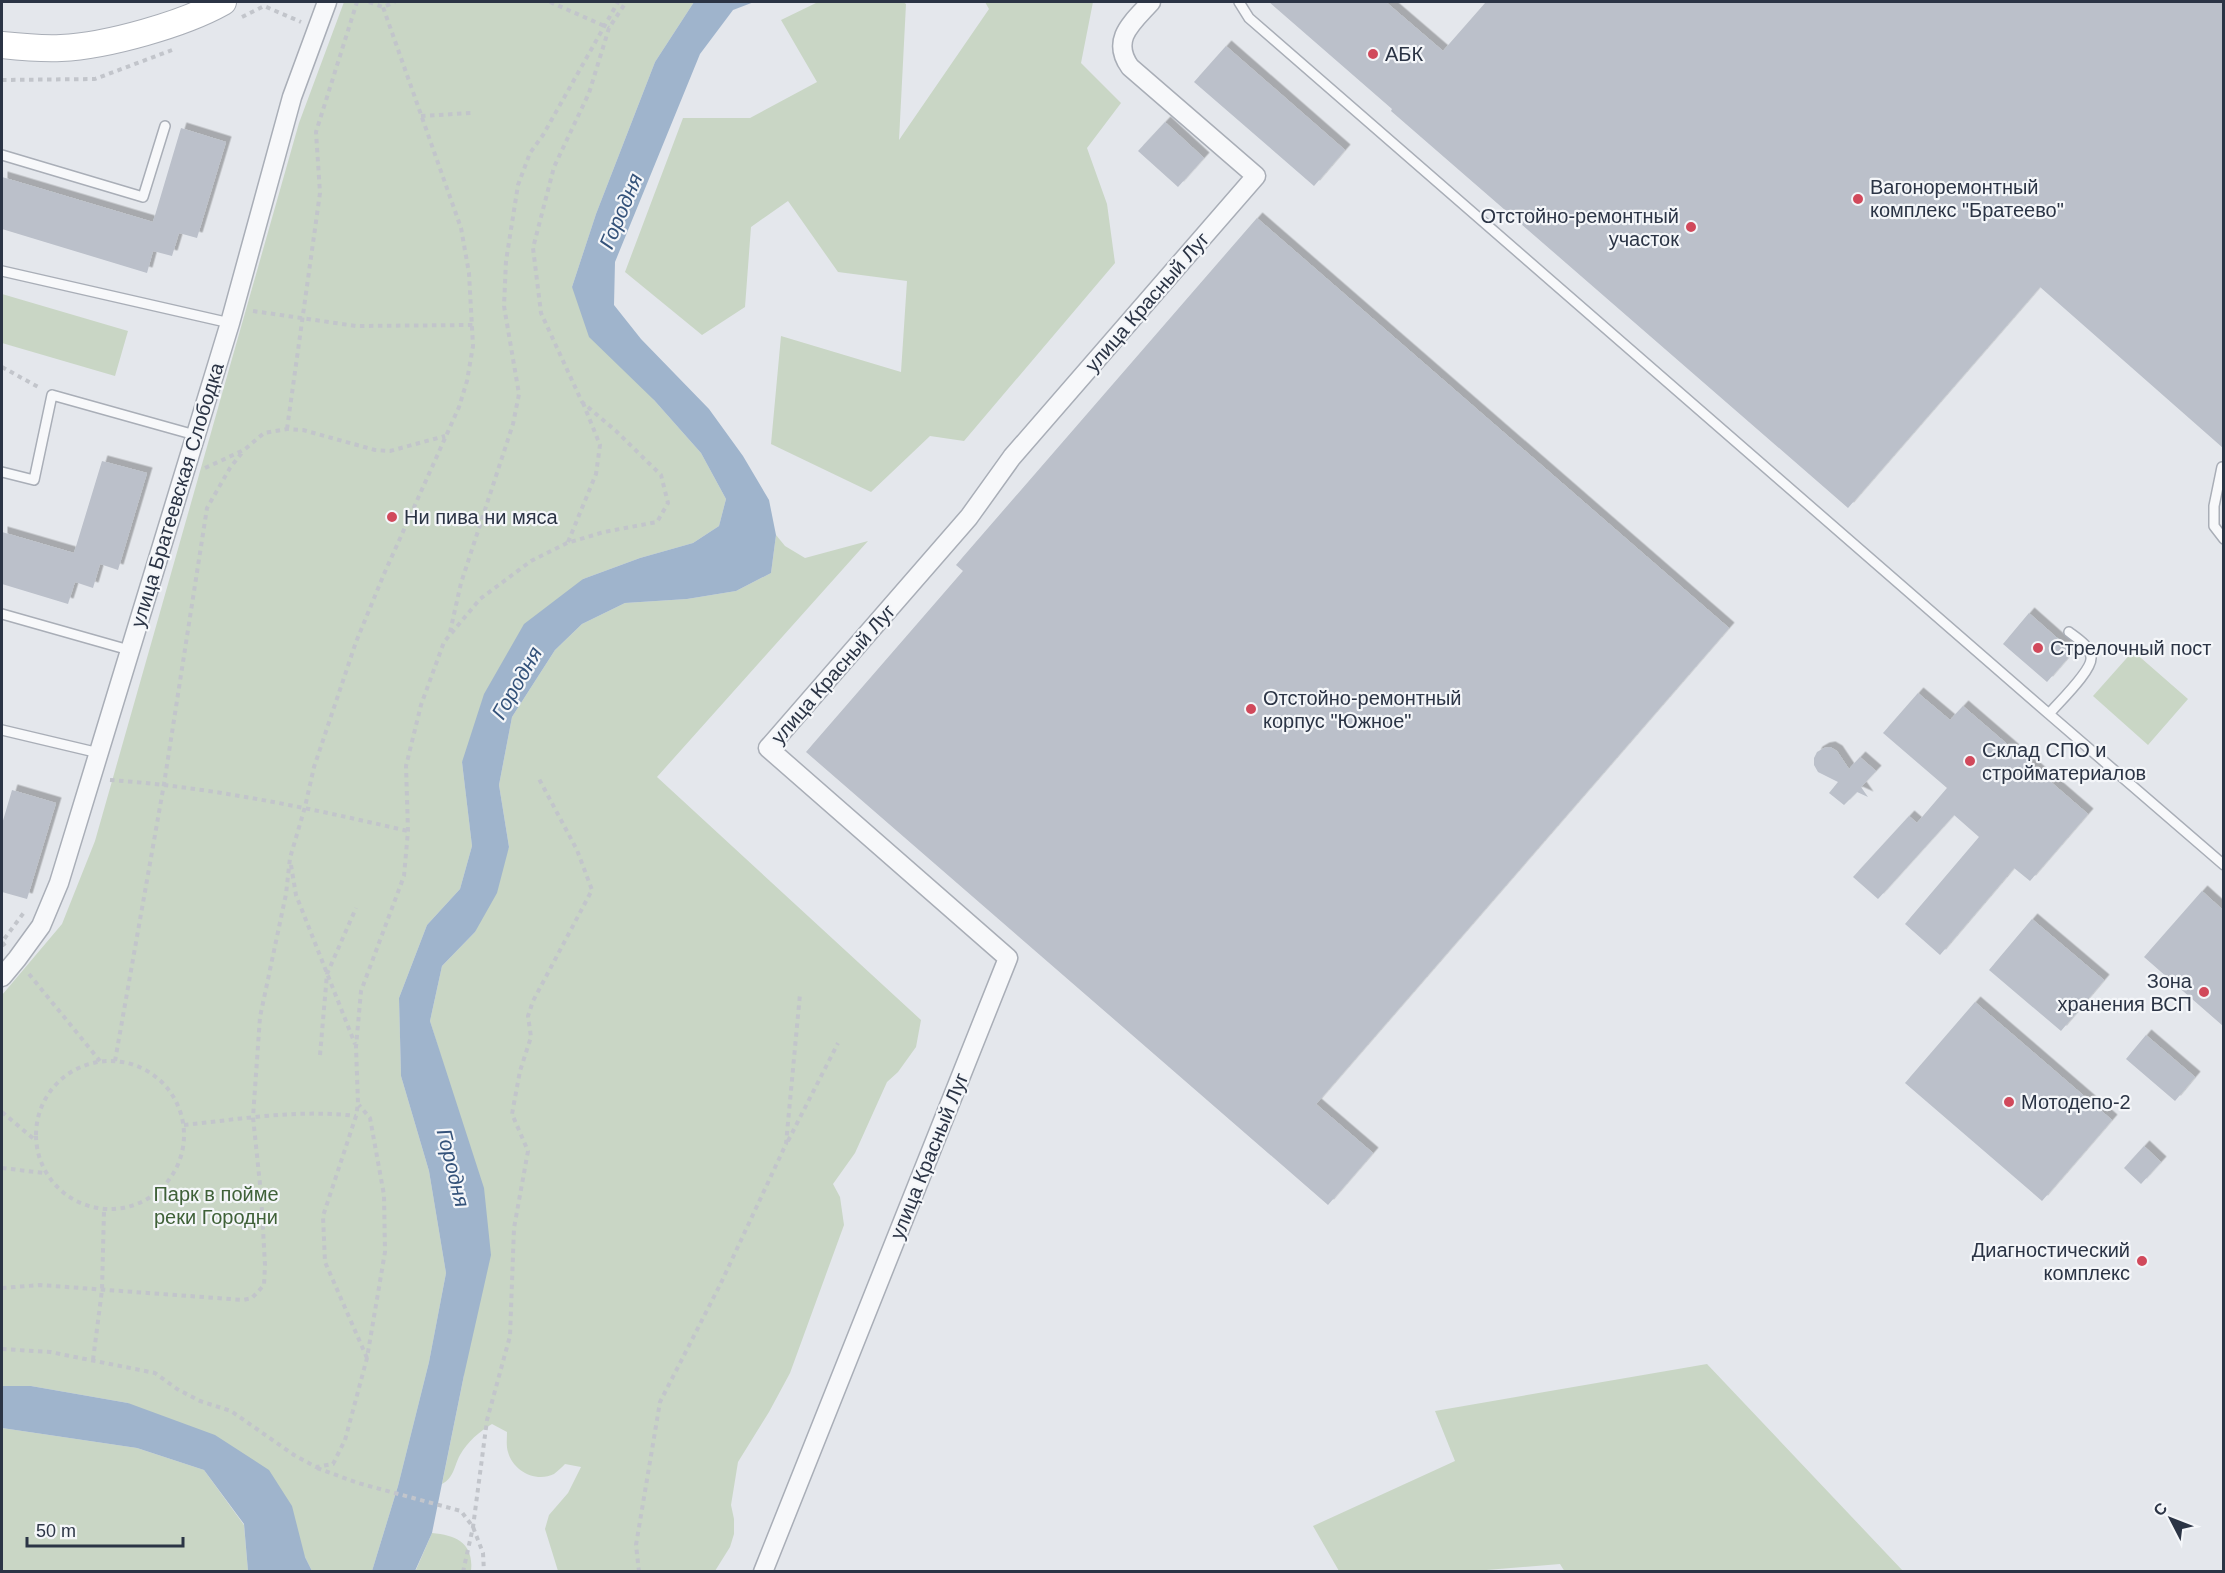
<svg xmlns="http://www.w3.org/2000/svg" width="2225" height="1573" font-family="Arial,sans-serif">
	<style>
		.green { fill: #c9d6c5 }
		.water { fill: #9fb4cc }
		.building { fill: #bbc0ca; filter: url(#shadow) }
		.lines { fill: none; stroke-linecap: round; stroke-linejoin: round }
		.lane-casing { stroke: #a9aeb7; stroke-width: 12 }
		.street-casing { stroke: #a9aeb7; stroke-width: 21 }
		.secondary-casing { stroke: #a9aeb7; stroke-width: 28 }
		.path { stroke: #c2c5cb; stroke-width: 4; stroke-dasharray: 4.5 4.5; stroke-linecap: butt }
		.lane { stroke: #f7f8fa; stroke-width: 9 }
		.street { stroke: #f7f8fa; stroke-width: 18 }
		.secondary { stroke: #fff; stroke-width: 26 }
		.poi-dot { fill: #d1495b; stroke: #f4f6f9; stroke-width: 2 }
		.labels { text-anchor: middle; stroke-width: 4.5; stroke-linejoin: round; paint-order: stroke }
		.poi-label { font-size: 20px; fill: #2b3445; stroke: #f4f6f9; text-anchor: start }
		.street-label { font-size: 20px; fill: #2b3445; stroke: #f4f6f9 }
		.park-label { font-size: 20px; fill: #3f6138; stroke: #f4f6f9 }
		.water-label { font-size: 21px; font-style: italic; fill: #34527a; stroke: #f4f6f9 }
	</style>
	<defs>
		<filter id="shadow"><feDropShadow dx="5.5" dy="-5.5" stdDeviation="0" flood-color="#0004"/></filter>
	</defs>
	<rect width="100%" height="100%" fill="#e4e7ec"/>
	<path class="green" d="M 344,2 L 694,2 L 655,62 L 596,214 L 572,287 L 654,400 L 701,453 L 726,499 L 719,526 L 693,543 L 640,558 L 583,579 L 462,762 L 472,846 L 460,889 L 427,925 L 399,998 L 401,1076 L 429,1171 L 446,1273 L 429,1362 L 398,1486 L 372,1571 L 312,1571 L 305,1557 L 128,1403 L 31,1386 L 2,1386 L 2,995 L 62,924 L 95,841 L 299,123 Z
		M 818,2 L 903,2 L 906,4 L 899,140 L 989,9 L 985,2 L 1093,2 L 1081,63 L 1121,103 L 1087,148 L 1107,204 L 1115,263 L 964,441 L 930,436 L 871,492 L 771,444 L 781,336 L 901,372 L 907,281 L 838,272 L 788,201 L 751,227 L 745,307 L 702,335 L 625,272 L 683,118 L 750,118 L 817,82 L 781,20 Z
		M 2,294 L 128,331 L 115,376 L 2,343 Z
		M 776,535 L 785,546 L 805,558 L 868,541 L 657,777 L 921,1020 L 916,1047 L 898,1072 L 887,1082 L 855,1153 L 833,1184 L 840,1197 L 844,1225 L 790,1373 L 769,1412 L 738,1462 L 731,1505 L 734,1519 L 734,1534 L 730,1547 L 715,1571 L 558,1571 L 545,1529 L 549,1515 L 568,1493 L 581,1467 L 565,1464 C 562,1467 558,1471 554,1474 C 536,1483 513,1471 508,1452 C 506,1446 507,1438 507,1432 L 492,1424 C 479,1432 468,1441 460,1455 C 454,1466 454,1478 442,1484 L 464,1375 L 454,1099 L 430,1021 L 442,966 L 475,932 L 509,847 L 499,785 L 512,717 L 555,650 L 582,624 L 625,603 L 687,599 L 736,591 L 771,573 Z
		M 2133,651 L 2188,699 L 2148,745 L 2093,696 Z
		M 1707,1364 L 1903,1571 L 1565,1572 L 1560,1564 L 1462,1572 L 1339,1571 L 1313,1526 L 1455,1461 L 1435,1411 Z
		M 2,1428 L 137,1448 L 204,1470 L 244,1525 L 248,1571 L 2,1571 Z
		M 432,1533 C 457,1535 474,1544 471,1571 L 415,1572 Z"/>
	<path class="water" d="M 694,2 L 754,2 L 733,10 L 700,54 L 615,262 L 614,305 L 641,339 L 709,409 L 743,456 L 769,500 L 776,535 L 771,573 L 736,591 L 687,599 L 625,603 L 582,624 L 555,650 L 512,717 L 499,785 L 509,847 L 497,893 L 475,932 L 442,966 L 430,1021 L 484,1188 L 491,1255 L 464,1375 L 432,1533 L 415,1571 L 372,1571 L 398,1486 L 429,1362 L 446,1273 L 429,1171 L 401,1076 L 399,998 L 427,925 L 460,889 L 472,846 L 462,762 L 484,694 L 524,624 L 583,579 L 640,558 L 693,543 L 719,526 L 726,499 L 701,453 L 654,400 L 589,337 L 572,287 L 596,214 L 655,62 Z
		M 2,1386 L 31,1386 L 128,1403 L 215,1435 L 269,1470 L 292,1506 L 305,1557 L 312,1571 L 248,1571 L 244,1524 L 204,1470 L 137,1448 L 2,1428 Z"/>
	<path class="building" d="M 1269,2 L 1386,2 L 1443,51 L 1486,2 L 2223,2 L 2223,448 L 2040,287 L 1848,508 L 1391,111 L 1392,109 Z
		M 1226,46 L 1345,150 L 1314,186 L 1194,82 Z
		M 1165,122 L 1204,158 L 1178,187 L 1138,151 Z
		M 181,128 L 226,142 L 197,238 L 179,233 L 172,256 L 153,251 L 147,273 L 2,229 L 2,177 L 153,222 Z
		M 1257,218 L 1729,628 L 1316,1104 L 1373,1153 L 1328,1205 L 806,752 L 963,571 L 956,565 Z
		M 102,461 L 147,473 L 118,570 L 100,564 L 93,588 L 75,582 L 68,604 L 2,584 L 2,532 L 74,553 Z
		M 2029,613 L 2073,652 L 2047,682 L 2003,644 Z
		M 1918,693 L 1950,720 L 1963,706 L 2088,814 L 2030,881 L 2014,868 L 1940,955 L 1905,924 L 1979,837 L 1954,815 L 1878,899 L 1853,877 L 1909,816 L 1917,823 L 1947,788 L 1883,733 Z
		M 1830,747 L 1837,751 L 1849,769 L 1860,757 L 1876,771 L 1861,787 L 1868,797 L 1857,792 L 1844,805 L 1829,793 L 1838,782 L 1818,772 L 1814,765 L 1814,758 L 1817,752 L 1824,748 Z
		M 12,790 L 56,803 L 27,899 L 2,892 L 2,824 Z
		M 2202,891 L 2223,910 L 2223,1026 L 2144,957 Z
		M 2032,919 L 2104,980 L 2061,1031 L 1989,970 Z
		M 1975,1002 L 2112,1120 L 2042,1201 L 1905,1083 Z
		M 2146,1035 L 2195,1077 L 2175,1101 L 2126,1059 Z
		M 2144,1146 L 2161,1162 L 2141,1184 L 2124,1168 Z"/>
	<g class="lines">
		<g class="lane-casing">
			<path id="lane" d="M 1239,2 L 1249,18 L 2049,714 C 2058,703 2093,670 2091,657 C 2090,646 2077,638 2069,632
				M 2,155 L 143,197 L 165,126
				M 2,271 L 230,323
				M 2222,467 L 2214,506 L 2214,526 L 2224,539
				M 2,472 L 34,480 L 52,395 L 195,435
				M 2,614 L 129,650
				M 2049,714 L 2224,865
				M 2,730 L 99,753"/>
		</g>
		<g class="street-casing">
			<path id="street" d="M 2,977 L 17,959 L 41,926 L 59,883 L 230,323 L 292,97 L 327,2
				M 763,1572 L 1008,958 L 768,748 L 969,517 L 1012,457 L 1256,176 L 1130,67 C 1110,39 1133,22 1151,2"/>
		</g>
		<g class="secondary-casing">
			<path id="secondary" d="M 2,45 C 21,47 41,49 61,48 C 107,46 184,24 223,2"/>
		</g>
		<path class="path" d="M 369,2 L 383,7 L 395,2
			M 550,2 L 609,28
			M 242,17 L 264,6 L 301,22
			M 2,80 L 95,79 L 172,50
			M 421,116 L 471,113
			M 253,311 L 356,326 L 473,325
			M 2,367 L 40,388
			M 287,429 L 320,193 L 316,132 L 357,2
			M 205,468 L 244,450 L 264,433 L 287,429 L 303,430 L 375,450 L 390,451 L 445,436
			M 568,542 L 596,474 L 600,445 L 583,403
			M 450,632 L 461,583 L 513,424 L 519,394 L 504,306 L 506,261 L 518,185 L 530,153 L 543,135 L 618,2
			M 110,780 C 211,787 309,808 408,831
			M 291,865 L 296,895 L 355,1044
			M 5,946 L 2,942 L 25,911
			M 29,974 L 100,1061
			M 320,1055 L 327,974 L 356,908
			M36 1135a74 74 0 1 1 148 0a74 74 0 1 1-148 0Z
			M 115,1061 L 164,784 L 207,508 L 230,468 L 244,450
			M 2,1112 L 35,1140
			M 184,1125 C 241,1119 299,1109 356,1116
			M 788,1141 L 838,1043
			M 2,1168 L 44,1173
			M 2,1288 L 40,1285 L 243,1300 L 252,1298 L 264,1285 L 265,1265 L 261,1194 L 253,1117 L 260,1017 L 286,894 L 290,858 L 305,807 L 314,767 L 356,642 L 384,574 L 459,407 L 467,381 L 473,346 L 469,273 L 461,228 L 383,7
			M 2,1349 L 50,1352 L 155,1373 L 177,1389 L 200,1401 L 231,1411 L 294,1455 L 316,1467 L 333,1464 L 345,1440 L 367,1358 L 385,1252 L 384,1195 L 370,1118 L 359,1105
			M 367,1358 L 325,1262 L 323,1216 L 356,1116 L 358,1104 L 356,1047 L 361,991 L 404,876 L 408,831 L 406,766 L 421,705 L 444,642 L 480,599 L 531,561 L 567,543 L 604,532 L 657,522 L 668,503 L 661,475 L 616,431 L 582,402 L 541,313 L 533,248 L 554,167 L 589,93 L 609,28 L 626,2
			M 93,1360 L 102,1290 L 104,1211
			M 317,1468 L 358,1483 L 461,1511 L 473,1527 L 483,1553 L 484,1572
			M 463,1572 L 473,1527 L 487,1420 L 510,1336 L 514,1228 L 528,1151 L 512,1114 L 520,1071 L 531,1037 L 528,1016 L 533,1001 L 592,890 L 577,850 L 538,777
			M 639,1572 L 636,1545 L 660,1402 L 720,1285 L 786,1144 L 800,994"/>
		<use href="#lane" class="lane"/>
		<use href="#street" class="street"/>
		<use href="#secondary" class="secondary"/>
	</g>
	<g class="poi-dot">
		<circle cx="1373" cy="54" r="6"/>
		<circle cx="1858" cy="199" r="6"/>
		<circle cx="1691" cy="227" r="6"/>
		<circle cx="392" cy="517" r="6"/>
		<circle cx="2038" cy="648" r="6"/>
		<circle cx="1251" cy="709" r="6"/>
		<circle cx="1970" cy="761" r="6"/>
		<circle cx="2204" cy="992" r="6"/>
		<circle cx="2009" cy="1102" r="6"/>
		<circle cx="2142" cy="1261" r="6"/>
	</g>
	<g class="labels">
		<g class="poi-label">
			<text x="1385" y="61">АБК</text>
			<text x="1870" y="194">Вагоноремонтный<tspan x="1870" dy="23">комплекс "Братеево"</tspan></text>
			<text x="1679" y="223" text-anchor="end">Отстойно-ремонтный<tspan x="1679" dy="23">участок</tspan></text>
			<text x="404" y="524">Ни пива ни мяса</text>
			<text x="2050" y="655">Стрелочный пост</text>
			<text x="1263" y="705">Отстойно-ремонтный<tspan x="1263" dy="23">корпус "Южное"</tspan></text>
			<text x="1982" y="757">Склад СПО и<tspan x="1982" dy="23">стройматериалов</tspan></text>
			<text x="2192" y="988" text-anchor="end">Зона<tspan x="2192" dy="23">хранения ВСП</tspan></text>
			<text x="2021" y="1109">Мотодепо-2</text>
			<text x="2130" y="1257" text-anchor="end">Диагностический<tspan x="2130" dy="23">комплекс</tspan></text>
		</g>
		<g class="street-label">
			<text transform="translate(1147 302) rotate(-49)" y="7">улица Красный Луг</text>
			<text transform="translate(177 495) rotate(-73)" y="7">улица Братеевская Слободка</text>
			<text transform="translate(833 674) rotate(-49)" y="7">улица Красный Луг</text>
			<text transform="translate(929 1156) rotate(-68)" y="7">улица Красный Луг</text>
		</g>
		<g class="park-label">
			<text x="216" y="1201">Парк в пойме<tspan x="216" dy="23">реки Городни</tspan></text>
		</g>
		<g class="water-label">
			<text transform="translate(621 211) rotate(-67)" y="7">Городня</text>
			<text transform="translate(517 683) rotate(-60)" y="7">Городня</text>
			<text transform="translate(453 1168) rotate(76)" y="7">Городня</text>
		</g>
	</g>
	<rect width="2225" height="1573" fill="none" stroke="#2b3445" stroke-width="6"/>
	<g transform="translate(2171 1519) rotate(312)" stroke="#f4f6f9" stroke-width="4.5" paint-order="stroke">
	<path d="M0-4.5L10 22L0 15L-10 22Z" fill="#2b3445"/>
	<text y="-9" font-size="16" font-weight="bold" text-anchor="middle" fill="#2b3445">С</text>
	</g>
	<path d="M27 1537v9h156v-9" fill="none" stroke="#2b3445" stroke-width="3"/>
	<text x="36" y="1537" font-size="18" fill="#2b3445" stroke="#f4f6f9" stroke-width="4.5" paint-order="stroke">50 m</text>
</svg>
